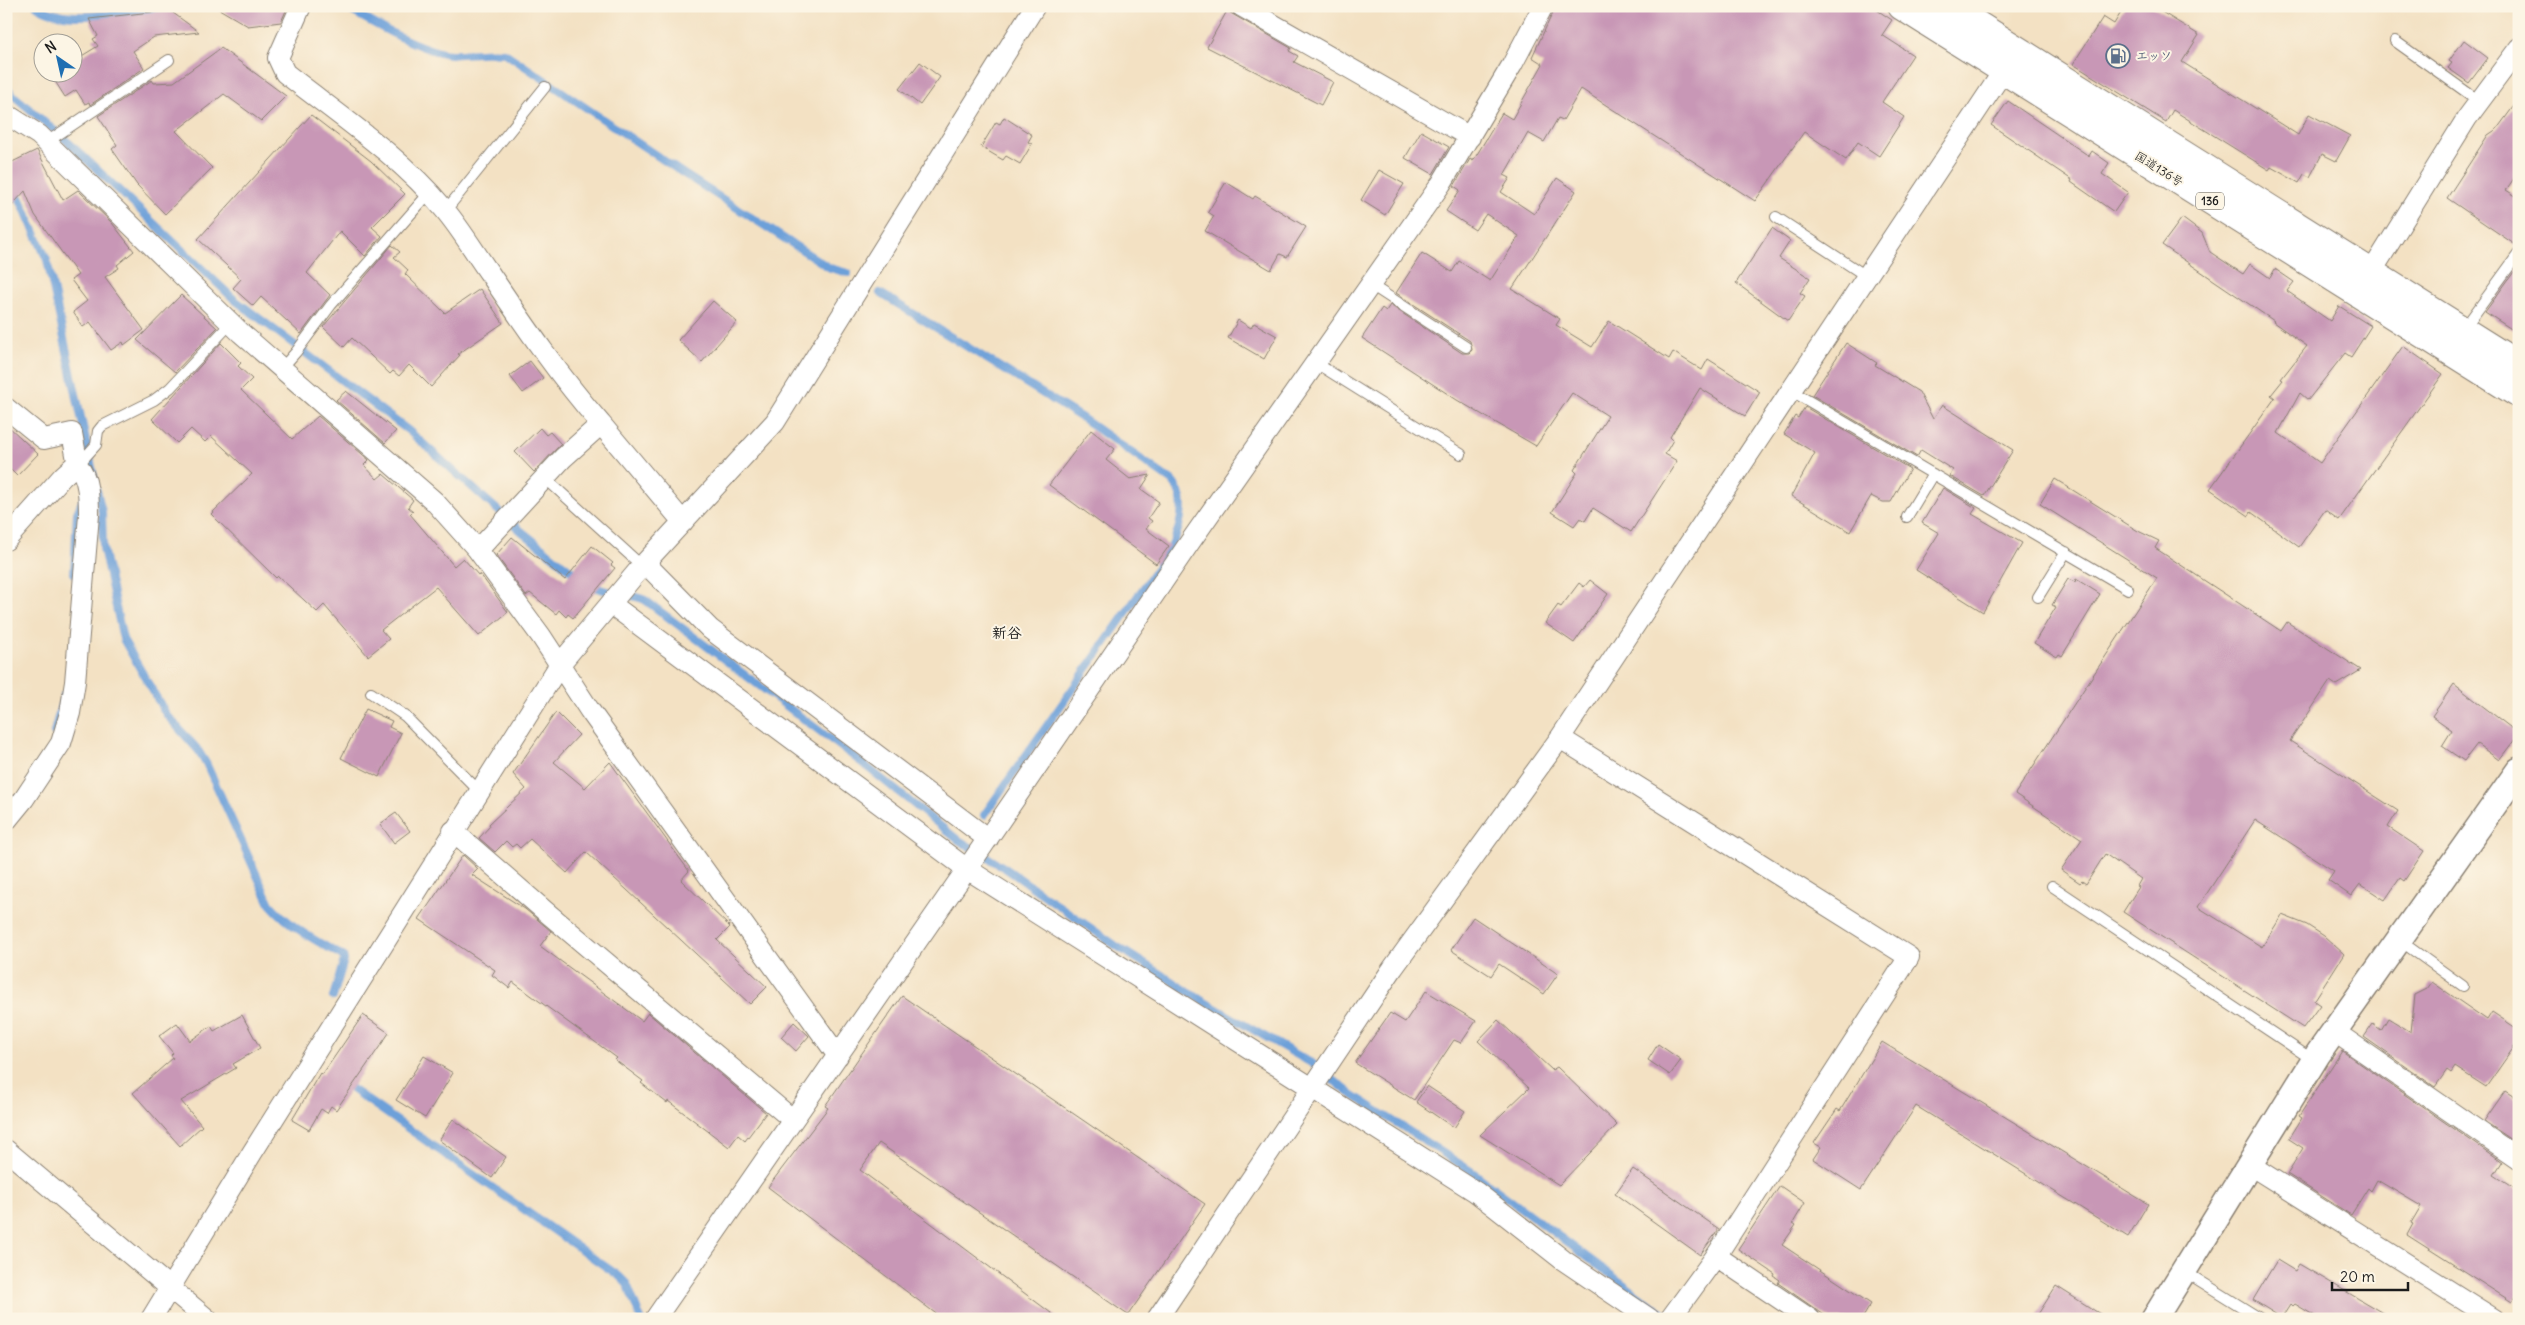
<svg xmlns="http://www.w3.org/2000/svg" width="2525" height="1325" font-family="Delius,'Klee One',sans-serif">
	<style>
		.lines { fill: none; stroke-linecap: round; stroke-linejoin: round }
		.stream { stroke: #6da0d9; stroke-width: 8 }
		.building { fill: #c897b6 }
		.service-casing { stroke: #887e70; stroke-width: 12 }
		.minor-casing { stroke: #887e70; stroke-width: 22 }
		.tertiary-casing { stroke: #887e70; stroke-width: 28 }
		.trunk-casing { stroke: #887e70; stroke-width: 30 }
		.service { stroke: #fff; stroke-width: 10 }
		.minor { stroke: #fff; stroke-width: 20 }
		.tertiary { stroke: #fff; stroke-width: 25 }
		.trunk { stroke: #fff; stroke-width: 28 }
		.labels { text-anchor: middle; stroke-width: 4; stroke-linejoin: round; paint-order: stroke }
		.shield { fill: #fcf5e5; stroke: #5f5d58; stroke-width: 1 }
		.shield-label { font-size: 11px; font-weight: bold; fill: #1c1c1c }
		.service-label { font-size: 12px; font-weight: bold; fill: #4e5e75; stroke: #fcf5e5; text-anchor: start }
		.street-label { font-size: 12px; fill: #1c1c1c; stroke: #fcf5e5 }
		.quarter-label { font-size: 15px; font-weight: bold; fill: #1c1c1c; stroke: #fcf5e5 }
	</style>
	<rect width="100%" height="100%" fill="#fcf5e5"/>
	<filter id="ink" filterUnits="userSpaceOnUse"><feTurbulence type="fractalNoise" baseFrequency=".02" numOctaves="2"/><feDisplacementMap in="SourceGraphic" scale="10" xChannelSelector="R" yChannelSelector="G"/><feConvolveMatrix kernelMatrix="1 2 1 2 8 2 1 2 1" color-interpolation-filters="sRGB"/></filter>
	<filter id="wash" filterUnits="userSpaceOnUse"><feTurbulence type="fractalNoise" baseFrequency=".0096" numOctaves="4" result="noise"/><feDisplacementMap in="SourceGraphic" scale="20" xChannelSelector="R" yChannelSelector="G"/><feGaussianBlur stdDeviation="1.12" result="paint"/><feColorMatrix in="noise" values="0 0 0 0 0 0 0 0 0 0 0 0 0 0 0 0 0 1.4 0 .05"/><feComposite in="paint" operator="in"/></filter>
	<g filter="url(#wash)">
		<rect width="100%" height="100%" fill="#f3e1c3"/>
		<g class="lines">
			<path class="stream" d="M 37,6 C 64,26 139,11 170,6
				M 343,6 C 369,21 422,52 451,54 C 469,55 486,51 505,53 L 684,174 L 830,268 L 848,273
				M 6,86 L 13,95 L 68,142 L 235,300 L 409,431 L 520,530 L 579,577
				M 15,188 L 47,260 L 94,477
				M 880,293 L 1082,418 L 1172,481 C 1190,500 1180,529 1170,550 L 984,815
				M 97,491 L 102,512 L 103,548 L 123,639 L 166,714 L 198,750 L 206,763 L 270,904 C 291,928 316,941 343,956 L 344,960 L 333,997
				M 74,574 L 77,513 L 83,499
				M 588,583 C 606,595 626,592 645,600 L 857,759 L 957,839 L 1005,868 L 1115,945 L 1203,1001 L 1313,1064 L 1350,1093 L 1471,1171 L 1653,1306 L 1671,1318
				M 54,732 L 64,695
				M 343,1083 L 619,1276 L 627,1284 L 641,1319"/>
		</g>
		<g id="blocks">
			<path class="building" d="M 214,6 L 288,6 L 281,22 L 248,26 Z
				M 1556,6 L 1871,6 L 1892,20 L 1882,35 L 1913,55 L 1882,102 L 1904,117 L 1879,156 L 1858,142 L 1846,160 L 1804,132 L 1755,201 L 1581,89 L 1563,120 L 1558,118 L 1544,142 L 1528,133 L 1504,175 L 1510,178 L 1501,192 L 1534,214 L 1557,178 L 1576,191 L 1512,289 L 1560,319 L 1556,325 L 1592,347 L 1609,321 L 1669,359 L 1673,352 L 1702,370 L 1708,359 L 1760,392 L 1745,416 L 1700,388 L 1670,437 L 1673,440 L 1665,454 L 1677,461 L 1631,532 L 1593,508 L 1585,521 L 1580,518 L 1574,526 L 1552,512 L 1577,473 L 1574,470 L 1608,416 L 1572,393 L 1536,446 L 1457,400 L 1362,338 L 1382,308 L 1386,311 L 1390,305 L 1462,353 L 1469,353 L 1472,350 L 1470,341 L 1396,293 L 1422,253 L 1452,272 L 1459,261 L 1490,281 L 1519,236 L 1486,214 L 1475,230 L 1446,211 L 1460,190 L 1454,186 L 1470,159 L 1473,161 L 1502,113 L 1512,119 L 1543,64 L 1532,57 Z
				M 2125,6 L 2152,6 L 2199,35 L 2182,62 L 2298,135 L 2309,114 L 2350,136 L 2336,161 L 2322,154 L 2310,177 L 2304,174 L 2299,183 L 2271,167 L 2269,170 L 2173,110 L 2166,122 L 2073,64 L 2103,17 L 2114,24 Z
				M 169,10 L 199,32 L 154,37 L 133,51 L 144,68 L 90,105 L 89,102 L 85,104 L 76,90 L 65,97 L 53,78 L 62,72 L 72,72 L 72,62 L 98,46 L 93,39 L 98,36 L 89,19 Z
				M 1227,11 L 1291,48 L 1289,51 L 1298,56 L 1294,62 L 1333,82 L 1321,105 L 1207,47 Z
				M 2464,40 L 2488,58 L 2469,83 L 2448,68 L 2452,63 L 2449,61 Z
				M 221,48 L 286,96 L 261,121 L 224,94 L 176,131 L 212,168 L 165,214 L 137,185 L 112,149 L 117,145 L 98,116 L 152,80 L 154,83 L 174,82 Z
				M 920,62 L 940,77 L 920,105 L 899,89 Z
				M 2519,99 L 2519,171 L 2506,190 L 2519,198 L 2517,246 L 2447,198 L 2488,135 L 2497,129 Z
				M 2008,101 L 2089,156 L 2092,151 L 2109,163 L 2102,174 L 2128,192 L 2114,212 L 2071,182 L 2072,180 L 1991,125 Z
				M 311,115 L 371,161 L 405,194 L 372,227 L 382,236 L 365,256 L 340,231 L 307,273 L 330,295 L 301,334 L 261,297 L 253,306 L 233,288 L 241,279 L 198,239 Z
				M 1004,117 L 1032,135 L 1028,142 L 1032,144 L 1020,164 L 1006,156 L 1003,160 L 981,147 L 996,122 L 1000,124 Z
				M 1421,131 L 1449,147 L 1433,174 L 1405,158 Z
				M 37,150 L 63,200 L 78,190 L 112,223 L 134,251 L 117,265 L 119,268 L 105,277 L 144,330 L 124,345 L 123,342 L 111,350 L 90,322 L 83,327 L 73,312 L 87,301 L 71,280 L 78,275 L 35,215 L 25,191 L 6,212 L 6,165 Z
				M 1379,170 L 1404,184 L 1385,215 L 1361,200 Z
				M 1226,182 L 1253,199 L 1255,196 L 1306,227 L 1287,257 L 1280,254 L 1271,270 L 1205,231 L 1214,216 L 1208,212 Z
				M 2182,218 L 2202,233 L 2210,252 L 2243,274 L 2250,264 L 2270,278 L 2275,269 L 2294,282 L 2287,291 L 2330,321 L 2339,306 L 2371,326 L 2351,357 L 2345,353 L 2308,400 L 2300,393 L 2278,433 L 2320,463 L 2403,346 L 2443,374 L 2339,520 L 2325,510 L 2299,547 L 2251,512 L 2249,516 L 2210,489 L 2275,398 L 2271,395 L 2283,380 L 2281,379 L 2307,346 L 2273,322 L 2274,321 L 2162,245 Z
				M 1772,228 L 1790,241 L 1779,258 L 1810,278 L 1800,293 L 1805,296 L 1788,321 L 1736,283 Z
				M 392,245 L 400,252 L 394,257 L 408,270 L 405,274 L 445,313 L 480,289 L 503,323 L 458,354 L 460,355 L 431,387 L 409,365 L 399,376 L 393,371 L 390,374 L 352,338 L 344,347 L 323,327 Z
				M 2519,265 L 2519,334 L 2485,312 Z
				M 181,295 L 217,328 L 175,372 L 137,340 Z
				M 713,301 L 737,322 L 702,362 L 678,340 Z
				M 1238,320 L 1251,328 L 1254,323 L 1277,336 L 1264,359 L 1228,338 Z
				M 221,343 L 241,363 L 238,366 L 252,379 L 241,390 L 292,439 L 318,416 L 369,460 L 364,465 L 377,479 L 383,474 L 413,500 L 408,507 L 413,511 L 410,514 L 454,566 L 463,558 L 479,576 L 480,574 L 508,612 L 479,636 L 436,587 L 381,630 L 389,639 L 368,656 L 324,605 L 317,612 L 278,576 L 276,578 L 211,514 L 252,474 L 211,436 L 205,442 L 191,429 L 177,443 L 152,419 Z
				M 1846,343 L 1877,363 L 1875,365 L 1919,392 L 1933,419 L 1942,405 L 2013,450 L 1984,496 L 1950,476 L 1953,470 L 1921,450 L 1917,457 L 1812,395 Z
				M 530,361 L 543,378 L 523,393 L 510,376 Z
				M 346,391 L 396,431 L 385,443 L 336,400 Z
				M 1805,407 L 1910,469 L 1891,502 L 1883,502 L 1871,496 L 1850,532 L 1791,496 L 1815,453 L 1784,434 L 1795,416 L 1798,418 Z
				M 6,424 L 38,454 L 17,476 L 6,465 Z
				M 540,428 L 546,435 L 550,432 L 561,444 L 534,472 L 515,452 Z
				M 1091,430 L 1115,449 L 1106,460 L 1130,479 L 1150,475 L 1141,489 L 1159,502 L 1148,518 L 1152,521 L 1146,529 L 1169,546 L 1156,564 L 1049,485 Z
				M 2055,479 L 2138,531 L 2159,541 L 2155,548 L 2281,631 L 2287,622 L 2361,670 L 2336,685 L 2330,681 L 2290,741 L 2398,811 L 2388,827 L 2424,851 L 2404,881 L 2400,878 L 2385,900 L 2360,884 L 2351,896 L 2328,880 L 2334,871 L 2255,820 L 2198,907 L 2262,947 L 2282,915 L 2307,925 L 2324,936 L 2344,954 L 2314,1001 L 2320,1005 L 2303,1028 L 2123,912 L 2139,887 L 2137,886 L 2141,879 L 2105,854 L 2086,884 L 2082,881 L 2080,883 L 2061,870 L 2082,839 L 2015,794 L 2157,578 L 2040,504 Z
				M 1943,488 L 1976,508 L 1972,514 L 2022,543 L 1983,612 L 1916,570 L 1939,533 L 1922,523 Z
				M 512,537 L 565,580 L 592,546 L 613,563 L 611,565 L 615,568 L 573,618 L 568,614 L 566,617 L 559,610 L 556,614 L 530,593 L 526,596 L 496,555 Z
				M 2068,579 L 2075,582 L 2076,579 L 2100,594 L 2062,656 L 2059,654 L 2057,657 L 2034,643 L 2056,607 L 2052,605 Z
				M 1590,580 L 1608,594 L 1574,643 L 1545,623 L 1558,605 L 1561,607 L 1579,583 L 1584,587 Z
				M 2454,684 L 2519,734 L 2499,760 L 2477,744 L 2464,761 L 2442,746 L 2452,730 L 2432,716 Z
				M 366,709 L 392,721 L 389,727 L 401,733 L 379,777 L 341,758 Z
				M 556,712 L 579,735 L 554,762 L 585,788 L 610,762 L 689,871 L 681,880 L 730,927 L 717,940 L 767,987 L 750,1004 L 586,852 L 567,873 L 530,839 L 520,848 L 516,844 L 512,847 L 506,841 L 495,852 L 479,838 L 490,826 L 489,824 L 526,789 L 513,774 Z
				M 396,813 L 410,831 L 394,843 L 380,824 Z
				M 463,855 L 478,869 L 472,875 L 525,909 L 551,931 L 540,946 L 642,1021 L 648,1013 L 766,1113 L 745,1141 L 738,1135 L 729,1147 L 668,1101 L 667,1103 L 641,1083 L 643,1081 L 615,1060 L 617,1058 L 513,982 L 509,988 L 492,975 L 495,970 L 419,919 Z
				M 1473,917 L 1558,974 L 1544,994 L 1499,964 L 1491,976 L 1451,950 Z
				M 2432,982 L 2487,1020 L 2492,1012 L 2519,1030 L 2519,1040 L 2486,1087 L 2455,1067 L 2451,1073 L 2447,1070 L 2435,1087 L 2364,1037 L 2373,1024 L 2381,1030 L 2388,1018 L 2411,1032 L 2415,995 L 2427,989 Z
				M 1426,991 L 1476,1021 L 1461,1043 L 1454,1040 L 1414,1100 L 1355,1063 L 1390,1013 L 1405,1022 Z
				M 902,996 L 1205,1204 L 1128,1315 L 879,1143 L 860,1170 L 1059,1319 L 943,1319 L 768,1187 L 828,1108 L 825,1106 Z
				M 242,1015 L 260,1048 L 233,1064 L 236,1068 L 181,1101 L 202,1126 L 180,1146 L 133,1093 L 173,1058 L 171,1055 L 173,1053 L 159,1036 L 177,1023 L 190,1041 L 211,1026 L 214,1031 Z
				M 363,1015 L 389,1033 L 336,1110 L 331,1106 L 327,1113 L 321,1109 L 309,1130 L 292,1120 L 320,1073 L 322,1075 Z
				M 1498,1020 L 1552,1070 L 1557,1067 L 1617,1125 L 1559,1185 L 1480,1135 L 1529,1088 L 1478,1041 Z
				M 794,1022 L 809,1036 L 796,1051 L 781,1037 Z
				M 1882,1042 L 2148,1204 L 2128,1237 L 1916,1106 L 1861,1190 L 1813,1159 L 1821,1147 L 1814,1143 L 1837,1109 L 1840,1111 Z
				M 1658,1044 L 1681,1060 L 1670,1075 L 1648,1060 Z
				M 2342,1051 L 2502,1162 L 2494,1175 L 2519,1191 L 2519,1292 L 2512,1302 L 2407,1235 L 2413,1224 L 2411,1223 L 2421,1206 L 2377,1180 L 2371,1191 L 2368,1188 L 2351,1215 L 2287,1174 L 2303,1148 L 2289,1139 L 2302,1118 L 2299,1116 Z
				M 424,1056 L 453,1073 L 425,1118 L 396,1100 Z
				M 1427,1086 L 1465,1111 L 1454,1128 L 1416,1102 Z
				M 2505,1091 L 2519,1100 L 2519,1137 L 2515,1142 L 2484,1121 Z
				M 453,1119 L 506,1157 L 492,1178 L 439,1140 Z
				M 1633,1169 L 1719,1229 L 1700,1255 L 1615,1194 Z
				M 1780,1186 L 1805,1203 L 1793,1223 L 1796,1225 L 1782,1245 L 1871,1304 L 1862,1319 L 1830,1319 L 1778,1283 L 1780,1280 L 1774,1276 L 1775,1274 L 1738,1249 Z
				M 2277,1260 L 2295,1271 L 2299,1264 L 2393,1319 L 2320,1319 L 2295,1304 L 2293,1306 L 2291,1304 L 2282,1318 L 2253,1300 Z
				M 2056,1286 L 2108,1319 L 2035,1319 Z"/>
		</g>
	</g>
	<g filter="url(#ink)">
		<use href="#blocks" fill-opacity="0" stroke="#887e70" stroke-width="1"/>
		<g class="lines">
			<g class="service-casing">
				<path id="service" d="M 2395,41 L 2479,101
					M 47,142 L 169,60
					M 446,210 L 545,87
					M 1776,217 L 1866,276
					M 1371,285 L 1466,347
					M 2463,330 L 2519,253
					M 1316,363 L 1461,454
					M 282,368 L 296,352 L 331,305 L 430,192
					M 1790,390 L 2128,589
					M 78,465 L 96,445 L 98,431 L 102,426 L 154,400 L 170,388 L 231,323
					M 545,478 L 642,566
					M 1907,517 L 1933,474
					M 2038,597 L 2066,552
					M 371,693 L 405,716 L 479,791
					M 2052,886 L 2313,1060
					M 2399,940 L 2463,986
					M 2184,1271 L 2261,1319"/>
			</g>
			<g class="minor-casing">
				<path id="minor" d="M 301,6 L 278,58 L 285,73 C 340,116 400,156 444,209 C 461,229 475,253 490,274 C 525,326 560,377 601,424 L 563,458 L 478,550
					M 1241,6 L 1470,137
					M 6,114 L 39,135 L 241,333 L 434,501 L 477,549 L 541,636 L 590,711 L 838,1056
					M 2364,284 L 2467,118 L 2519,48
					M 6,408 L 44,439 L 72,433 L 78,466
					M 601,424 L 683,522
					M 6,540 L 63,476 L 73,467 L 78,466 C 89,478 89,500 89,515 L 75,682 L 70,713 L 61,743 L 24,799 L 6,821
					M 645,563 L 710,629 L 988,839
					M 611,604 L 967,869 L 1476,1192 L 1563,1260 L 1650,1319
					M 1560,738 L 1909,957 L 1716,1256 L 1670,1319
					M 453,831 L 545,911 L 793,1120
					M 2335,1032 L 2519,1159
					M 6,1150 L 207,1319
					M 2250,1165 L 2494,1319
					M 1716,1256 L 1810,1319
					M 151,1319 L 252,1153 L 560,664 L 642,566 L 775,422 L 1035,6
					M 655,1319 L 967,869 L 1190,542 L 1441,184 L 1512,65 L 1543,6
					M 1157,1319 L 1393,968 L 1560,738 L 2004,70"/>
			</g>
			<g class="tertiary-casing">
				<path id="tertiary" d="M 2154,1319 L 2318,1054 L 2519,770"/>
			</g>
			<g class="trunk-casing">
				<path id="trunk" d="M 1902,6 L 2519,394
					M 1947,6 L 2519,366"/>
			</g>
			<use href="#service" class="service"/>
			<use href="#minor" class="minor"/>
			<use href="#tertiary" class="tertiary"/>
			<use href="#trunk" class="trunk"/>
		</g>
	</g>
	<defs>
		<g id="fuel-ring" transform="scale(1.25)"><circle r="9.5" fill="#fcf5e5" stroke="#5c6f8a" stroke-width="1.5"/><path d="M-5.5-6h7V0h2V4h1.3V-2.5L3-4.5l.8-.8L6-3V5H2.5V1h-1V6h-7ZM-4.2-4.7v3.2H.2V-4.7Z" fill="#5c6f8a"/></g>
	</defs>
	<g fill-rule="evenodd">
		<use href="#fuel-ring" x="2118" y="56"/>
	</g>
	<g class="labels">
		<rect class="shield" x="2196" y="192.5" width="28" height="17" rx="4"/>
		<g class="shield-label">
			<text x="2210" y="205">136</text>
		</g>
		<g class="service-label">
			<text x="2136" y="60">エッソ</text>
		</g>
		<g class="street-label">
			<text transform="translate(2159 169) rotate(32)" y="4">国道136号</text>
		</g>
		<g class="quarter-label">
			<text x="1007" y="638">新谷</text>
		</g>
	</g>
	<rect width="2525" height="1325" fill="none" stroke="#fcf5e5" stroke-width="25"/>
	<g transform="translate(58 58) rotate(326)"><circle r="24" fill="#fcf5e5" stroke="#a29e95"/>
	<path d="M0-4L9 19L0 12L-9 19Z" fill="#1f6fb2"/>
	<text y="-8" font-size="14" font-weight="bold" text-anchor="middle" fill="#1c1c1c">N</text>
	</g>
	<path d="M2332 1282v8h76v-8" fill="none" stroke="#1c1c1c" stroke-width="2.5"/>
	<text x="2340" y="1282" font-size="15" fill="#1c1c1c" stroke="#fcf5e5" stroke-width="4" paint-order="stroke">20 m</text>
</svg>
